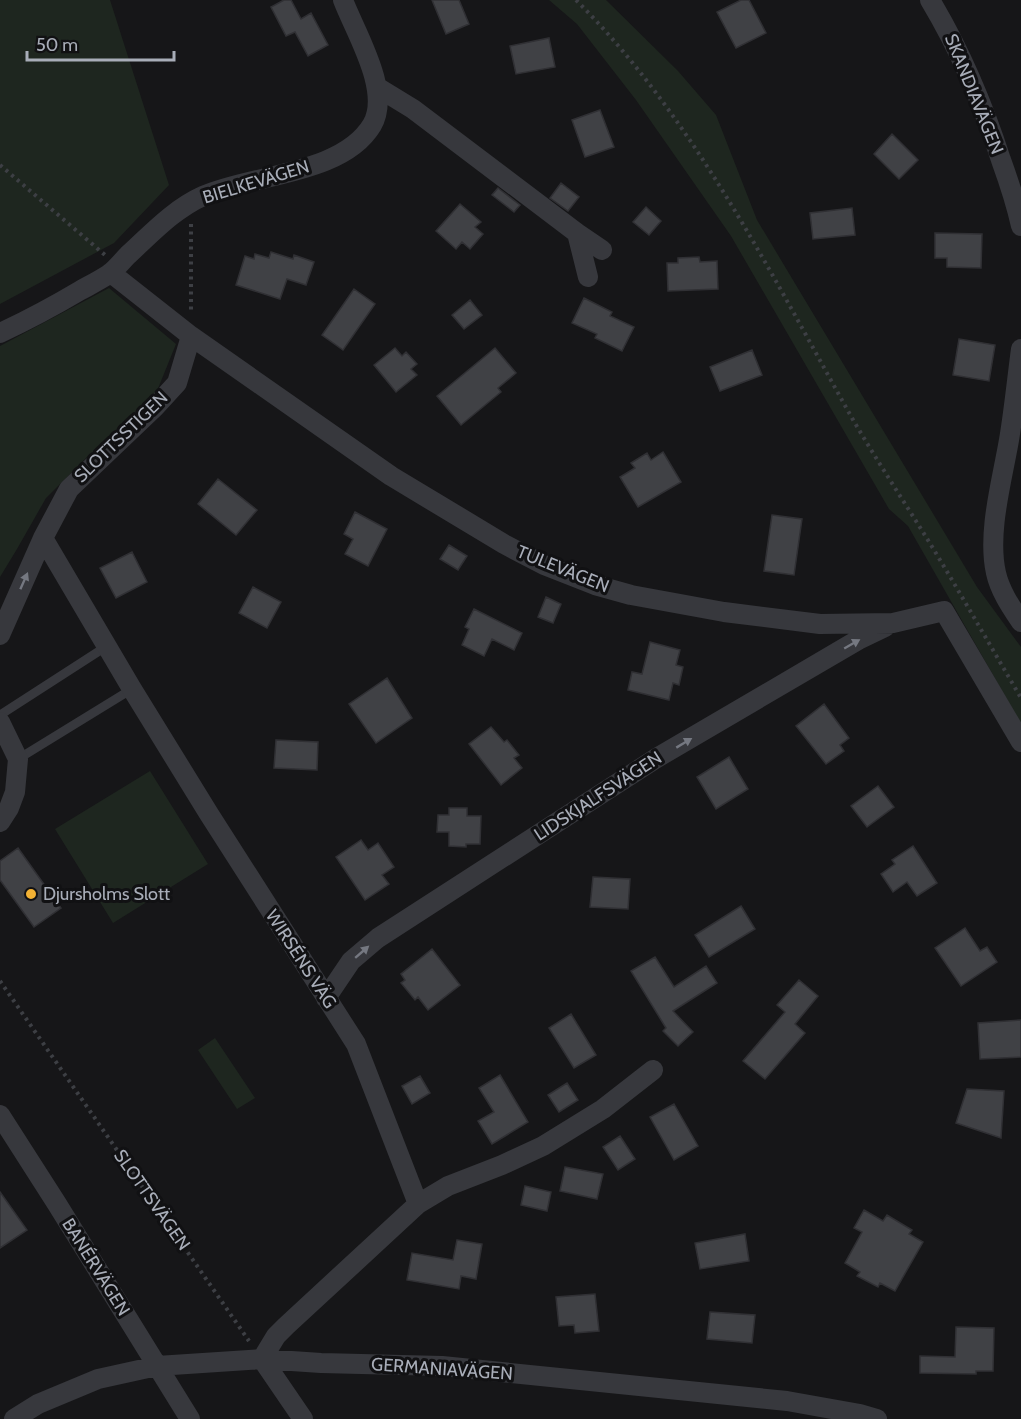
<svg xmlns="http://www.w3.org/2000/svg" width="1021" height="1419" font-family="Cabin,sans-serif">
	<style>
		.green { fill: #1e261f }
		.building { fill: #404145; stroke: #303034; stroke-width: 1.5 }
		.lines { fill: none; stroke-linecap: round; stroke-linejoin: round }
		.path { stroke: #3d3f44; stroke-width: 4; stroke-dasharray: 3 4.5; stroke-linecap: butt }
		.service { stroke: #37383d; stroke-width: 9 }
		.minor { stroke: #37383d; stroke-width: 20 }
		.oneway { fill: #757881 }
		.poi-dot { fill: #f2b134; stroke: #111113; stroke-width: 2 }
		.labels { text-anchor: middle; stroke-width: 6; stroke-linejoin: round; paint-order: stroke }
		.street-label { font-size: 18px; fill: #a8adb8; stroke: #111113 }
		.poi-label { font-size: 18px; fill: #a8adb8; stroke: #111113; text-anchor: start }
	</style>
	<rect width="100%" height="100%" fill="#161618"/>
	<path class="green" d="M 0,0 L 110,0 L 169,185 L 114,243 L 0,304 Z
		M 549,0 L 606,0 L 678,71 L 716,115 L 757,220 L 977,587 L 1021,647 L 1021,724 L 908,526 L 889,509 L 731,236 L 636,100 L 577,24 Z
		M 109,288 L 176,344 L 157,391 L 135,415 L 88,456 L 46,498 L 17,549 L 0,577 L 0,346 Z
		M 150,771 L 208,864 L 113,923 L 55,829 Z
		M 215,1038 L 255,1098 L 237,1109 L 198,1050 Z"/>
	<path class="building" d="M 284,0 L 291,0 L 301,19 L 311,13 L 328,45 L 308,56 L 295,32 L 286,36 L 271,7 Z
		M 432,0 L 459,0 L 469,24 L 446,34 Z
		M 741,0 L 749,0 L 766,33 L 736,48 L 717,12 Z
		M 549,38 L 555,67 L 516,74 L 510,46 Z
		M 600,110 L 614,147 L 585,157 L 572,120 Z
		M 892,134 L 918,160 L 899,179 L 874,154 Z
		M 561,183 L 579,197 L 568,211 L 550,198 Z
		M 498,188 L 520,205 L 514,212 L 492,195 Z
		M 460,204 L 481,222 L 475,227 L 483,234 L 470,249 L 462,242 L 456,249 L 436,231 Z
		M 646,207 L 661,221 L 649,235 L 633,222 Z
		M 852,208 L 855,235 L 813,239 L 810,213 Z
		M 935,233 L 982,234 L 981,268 L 947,267 L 947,258 L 935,258 Z
		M 271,252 L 293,259 L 294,255 L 314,262 L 306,285 L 287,279 L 280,299 L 236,285 L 245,256 L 254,259 L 255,254 L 269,258 Z
		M 699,257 L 700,262 L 717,261 L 718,289 L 668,291 L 667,263 L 678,263 L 678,258 Z
		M 354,289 L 375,304 L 343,350 L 322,335 Z
		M 584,298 L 612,312 L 610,316 L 634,327 L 622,351 L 595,338 L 597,334 L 572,323 Z
		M 470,300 L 482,315 L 464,329 L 452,315 Z
		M 959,339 L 995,345 L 989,381 L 953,375 Z
		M 395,348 L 402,356 L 406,352 L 417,364 L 411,369 L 417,375 L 396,392 L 374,365 Z
		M 495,348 L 516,373 L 498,388 L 501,392 L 461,425 L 437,396 Z
		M 752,350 L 762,375 L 720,391 L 710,367 Z
		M 663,452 L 681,482 L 638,507 L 620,477 L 635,468 L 631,463 L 647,453 L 651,460 Z
		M 218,479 L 257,510 L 236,535 L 198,504 Z
		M 355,512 L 387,529 L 368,566 L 345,554 L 353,539 L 344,534 Z
		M 772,515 L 802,519 L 794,575 L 764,571 Z
		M 449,545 L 467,556 L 458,570 L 440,559 Z
		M 132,552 L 147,582 L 116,598 L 100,568 Z
		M 253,587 L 281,602 L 267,628 L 239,613 Z
		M 546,597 L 561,604 L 553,623 L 538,617 Z
		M 474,609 L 522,633 L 514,650 L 492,639 L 484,656 L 462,645 L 469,629 L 465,627 Z
		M 650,642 L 680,650 L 676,665 L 683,667 L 679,685 L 673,683 L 669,700 L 628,690 L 632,672 L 642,674 Z
		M 387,678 L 412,718 L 376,743 L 349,704 Z
		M 824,704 L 849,738 L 840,745 L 844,751 L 826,764 L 796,726 Z
		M 491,727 L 504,742 L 507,740 L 519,755 L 514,758 L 522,768 L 501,785 L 469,744 Z
		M 276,740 L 318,742 L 317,770 L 274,768 Z
		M 729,757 L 748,789 L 716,809 L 697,777 Z
		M 878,786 L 894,807 L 867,827 L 851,806 Z
		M 449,808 L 467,808 L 467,816 L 481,816 L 480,844 L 466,844 L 466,847 L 449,846 L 449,832 L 437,832 L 438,815 L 449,815 Z
		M 361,840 L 368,850 L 378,843 L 394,867 L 382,875 L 389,884 L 365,900 L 336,857 Z
		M 913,846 L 937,883 L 917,896 L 907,882 L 893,892 L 881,874 L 895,864 L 892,860 Z
		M 18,848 L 61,908 L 34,927 L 0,880 L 0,861 Z
		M 593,877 L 630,879 L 628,909 L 590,907 Z
		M 741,906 L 755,929 L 709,957 L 695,935 Z
		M 965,928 L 980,951 L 987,947 L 997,962 L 961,986 L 935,948 Z
		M 432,949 L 460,985 L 428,1010 L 418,997 L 415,1000 L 401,983 L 405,980 L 401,974 Z
		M 655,957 L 674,987 L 706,966 L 717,983 L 673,1011 L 693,1032 L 678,1046 L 663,1031 L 666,1028 L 631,971 Z
		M 799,980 L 818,996 L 795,1024 L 805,1033 L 765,1079 L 743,1061 L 785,1012 L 777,1005 Z
		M 571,1014 L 596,1055 L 574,1068 L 549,1028 Z
		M 1021,1020 L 1021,1057 L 980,1059 L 978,1023 Z
		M 500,1075 L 528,1122 L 492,1144 L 478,1121 L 494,1112 L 479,1088 Z
		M 420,1076 L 430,1093 L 412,1104 L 402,1086 Z
		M 567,1083 L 578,1100 L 559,1112 L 548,1095 Z
		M 967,1089 L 1004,1091 L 1001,1138 L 956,1123 Z
		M 674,1104 L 698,1146 L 674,1160 L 650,1117 Z
		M 620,1136 L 635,1159 L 618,1170 L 603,1147 Z
		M 565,1167 L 603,1174 L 597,1199 L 560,1191 Z
		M 525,1186 L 551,1192 L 547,1211 L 521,1205 Z
		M 0,1192 L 27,1230 L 0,1248 Z
		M 864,1210 L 883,1221 L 887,1215 L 912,1230 L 909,1234 L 923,1242 L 895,1291 L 880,1283 L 878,1287 L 857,1276 L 860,1272 L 845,1263 L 862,1232 L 854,1228 Z
		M 745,1234 L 749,1261 L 700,1269 L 695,1243 Z
		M 457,1240 L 482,1244 L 476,1279 L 461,1276 L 459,1289 L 407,1280 L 412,1253 L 453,1260 Z
		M 595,1294 L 599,1331 L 575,1333 L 574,1325 L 559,1326 L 556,1297 Z
		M 710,1312 L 755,1315 L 752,1343 L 707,1339 Z
		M 956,1327 L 994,1328 L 993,1371 L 976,1371 L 976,1374 L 920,1373 L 920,1356 L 955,1357 Z"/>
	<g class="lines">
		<path class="path" d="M 576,0 C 694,118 771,274 852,418 C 877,461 905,503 931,545 C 962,596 991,647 1021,698
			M 0,165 L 105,255
			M 191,224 L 191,313
			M 0,981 L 249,1341"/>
		<path class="service" d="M 0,715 L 107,646
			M 18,759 L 132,689"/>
		<path class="minor" d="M 930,0 C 960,50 983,104 1001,160 C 1009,182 1016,203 1021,226
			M 377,87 L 413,109 L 577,233 L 588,277
			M 577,233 L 602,250
			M 111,273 L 191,336 L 391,476 L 504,544 L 544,565 L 595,585 L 631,595 L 724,612 L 820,624 L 893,623 L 944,611 L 1021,742
			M 0,333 C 28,320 54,306 81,290 C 90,285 100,280 109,274 C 116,269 122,261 128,255 C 151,234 174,209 203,196 C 252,174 342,175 372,125 C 392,91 355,32 343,0
			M 1021,349 C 1017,379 1014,410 1009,440 C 1002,481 987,533 996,573 C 1000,591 1011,607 1021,622
			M 43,538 L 132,689 L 209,814 L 356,1044 L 418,1204 L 286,1326 L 276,1336 L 262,1359 L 303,1419
			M 0,635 L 43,538 L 69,489 L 155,407 L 177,383 L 191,336
			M 0,722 L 18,759 L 15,792 L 9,808 L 0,822
			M 326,998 L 351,961 L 378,938 L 655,759 L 858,640 L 885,627
			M 0,1115 L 57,1204 L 190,1419
			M 418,1204 L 448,1186 L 502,1165 L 543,1146 L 603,1109 L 653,1070
			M 14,1419 L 38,1404 L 98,1379 L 157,1366 L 262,1359 L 321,1363 L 442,1366 L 787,1401 L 860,1414 L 877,1419"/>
	</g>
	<defs><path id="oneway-solid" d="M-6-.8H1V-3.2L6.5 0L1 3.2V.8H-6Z" transform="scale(1.5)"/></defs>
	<g class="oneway">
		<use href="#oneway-solid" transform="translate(24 581) rotate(-66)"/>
		<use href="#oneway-solid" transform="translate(852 644) rotate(-30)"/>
		<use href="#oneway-solid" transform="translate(684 743) rotate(-31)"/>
		<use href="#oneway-solid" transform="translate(362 952) rotate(-41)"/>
	</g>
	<circle class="poi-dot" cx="31" cy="894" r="6"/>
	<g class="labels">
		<g class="street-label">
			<text transform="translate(974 94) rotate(68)" y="6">SKANDIAVÄGEN</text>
			<text transform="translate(256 182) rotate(-17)" y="6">BIELKEVÄGEN</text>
			<text transform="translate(121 437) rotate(-44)" y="6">SLOTTSSTIGEN</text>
			<text transform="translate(563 569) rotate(22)" y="6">TULEVÄGEN</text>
			<text transform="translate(598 796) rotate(-33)" y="6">LIDSKJALFSVÄGEN</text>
			<text transform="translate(301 959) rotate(57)" y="6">WIRSÉNS VÄG</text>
			<text transform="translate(152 1200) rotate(55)" y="6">SLOTTSVÄGEN</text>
			<text transform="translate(96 1267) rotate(58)" y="6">BANÉRVÄGEN</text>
			<text transform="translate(442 1369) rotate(4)" y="6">GERMANIAVÄGEN</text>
		</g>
		<g class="poi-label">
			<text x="43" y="900">Djursholms Slott</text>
		</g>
	</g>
	<path d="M27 51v9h147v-9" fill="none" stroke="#a8adb8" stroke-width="3"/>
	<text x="36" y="51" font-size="18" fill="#a8adb8" stroke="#111113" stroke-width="4.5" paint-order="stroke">50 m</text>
</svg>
